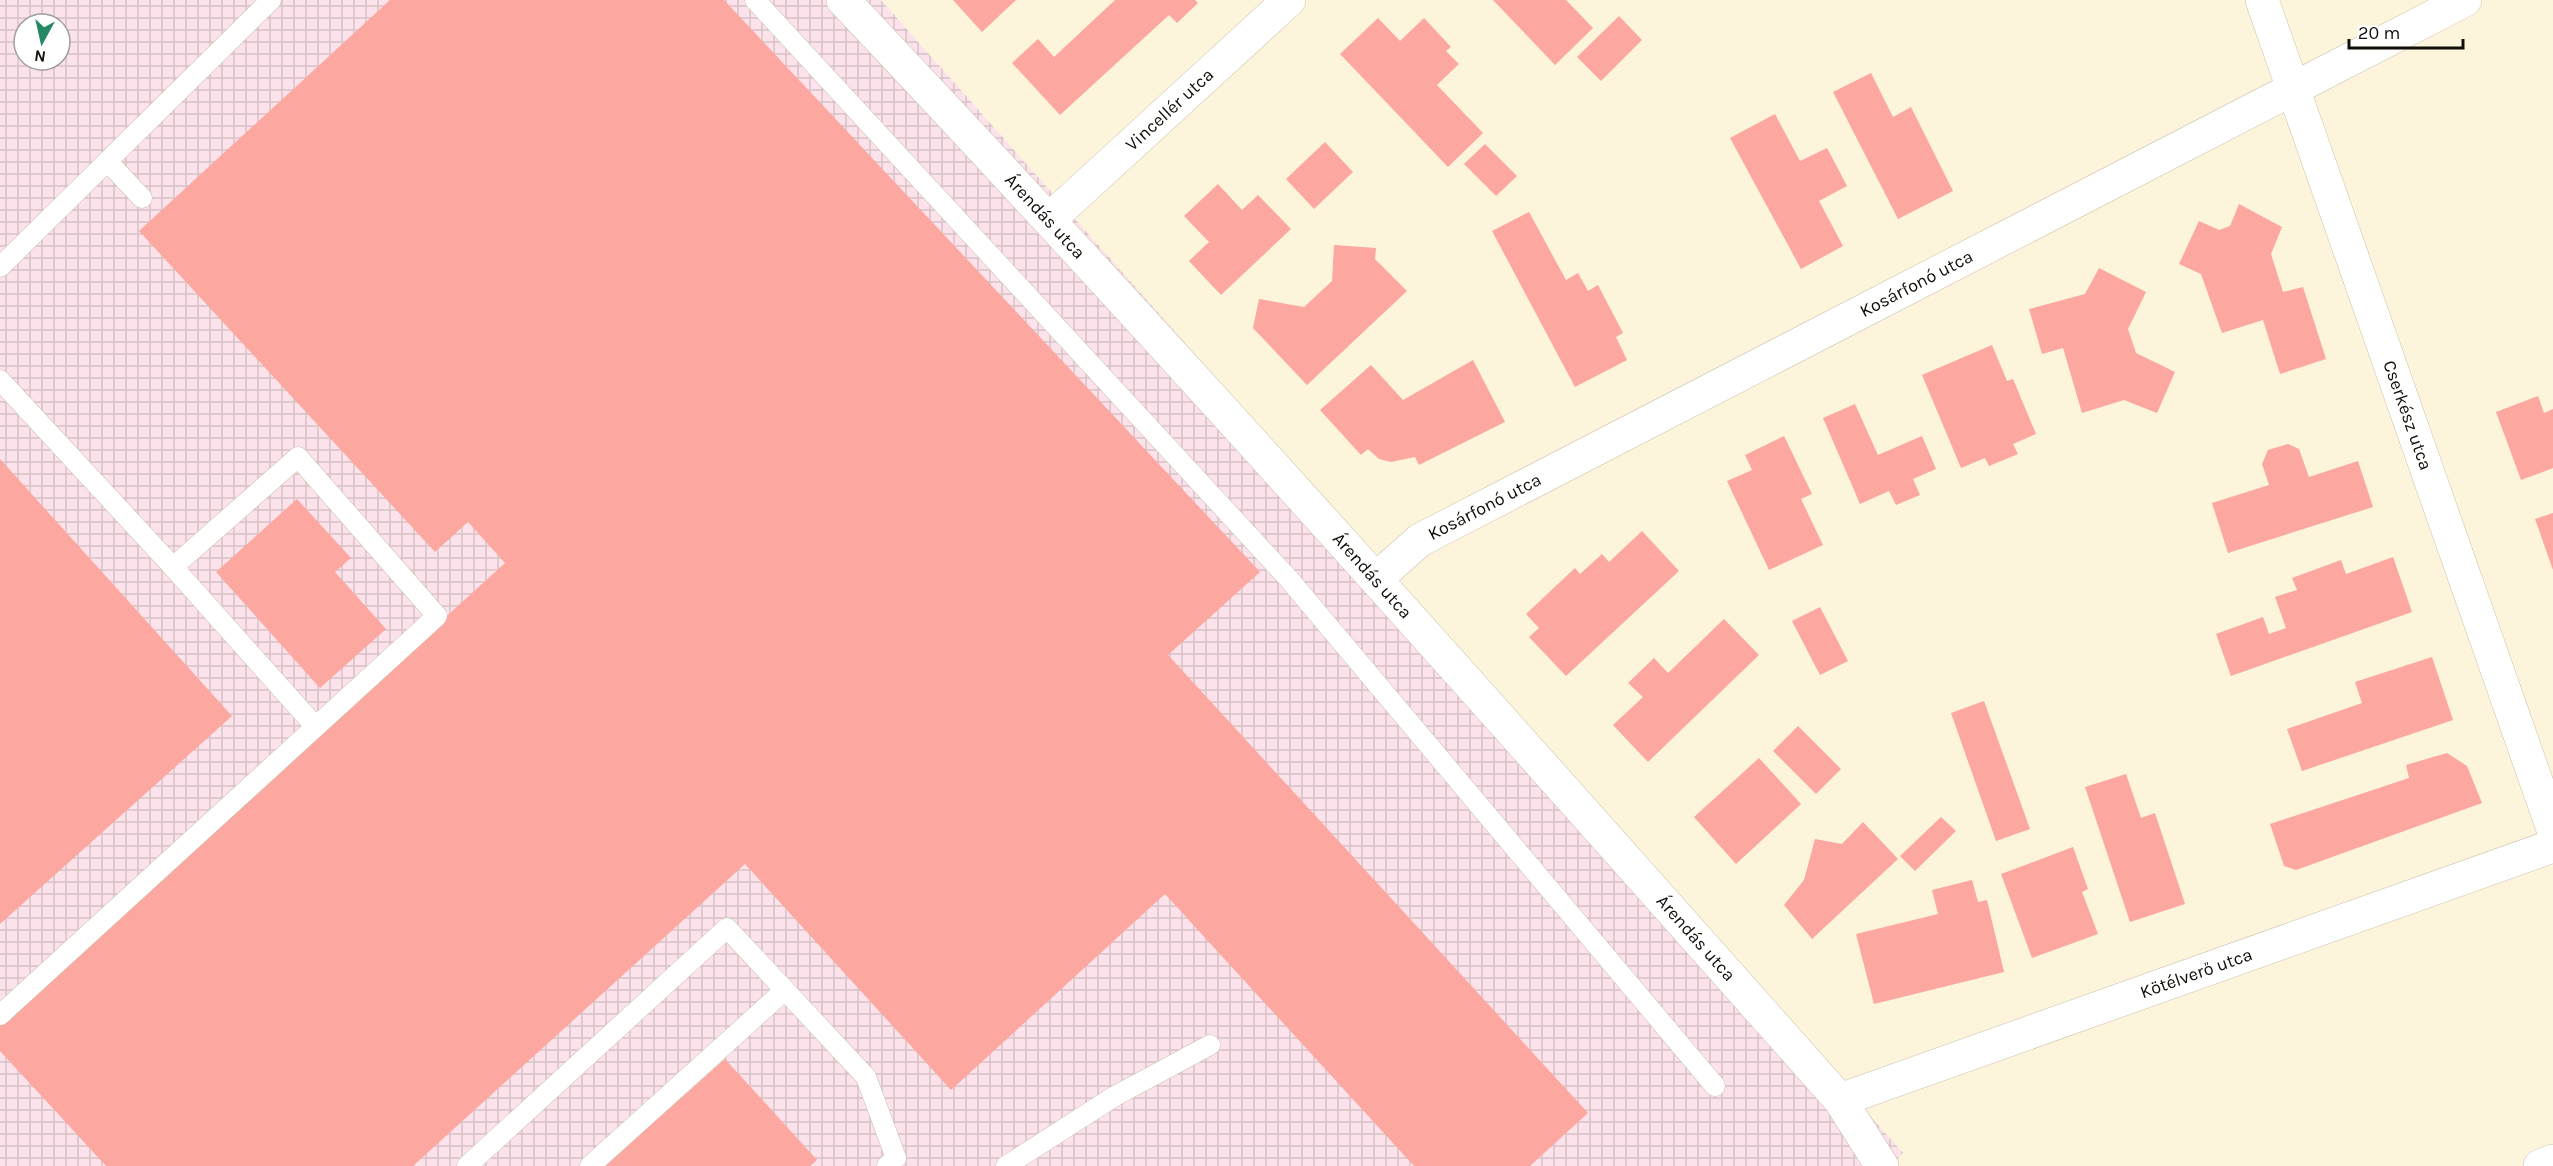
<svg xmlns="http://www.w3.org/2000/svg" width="2553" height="1166" font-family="Karla,sans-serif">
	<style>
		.industrial { fill: url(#industrial-grid); fill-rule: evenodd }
		.building { fill: #fca79f }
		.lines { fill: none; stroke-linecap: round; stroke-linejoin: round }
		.lane-casing { stroke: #cbc3ab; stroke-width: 21 }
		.street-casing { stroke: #cbc3ab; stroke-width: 34 }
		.lane { stroke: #fff; stroke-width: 20 }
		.street { stroke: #fff; stroke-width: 33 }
		.labels { text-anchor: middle; stroke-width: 6; stroke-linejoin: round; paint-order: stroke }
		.street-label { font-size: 18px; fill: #110e07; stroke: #fff }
	</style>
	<defs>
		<pattern id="industrial-grid" width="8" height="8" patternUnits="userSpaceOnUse" patternTransform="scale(1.5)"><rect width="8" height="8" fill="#fce3eb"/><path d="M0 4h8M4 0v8" fill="none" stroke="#d7c2c8"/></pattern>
	</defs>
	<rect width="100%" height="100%" fill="#fdf4dc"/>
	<path class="industrial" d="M 0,0 L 881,0 L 1903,1153 L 1891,1166 L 0,1166 ZM 24,24 L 60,24 L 60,60 L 24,60 Z"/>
	<path class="building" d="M 390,0 L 724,0 L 1260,572 L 1168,655 L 1588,1113 L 1530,1166 L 1414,1166 L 1165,894 L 951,1090 L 745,864 L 413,1166 L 106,1166 L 0,1051 L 0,1022 L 505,563 L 468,522 L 435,552 L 139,231 Z
		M 953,0 L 1016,0 L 982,32 Z
		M 1115,0 L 1195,0 L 1198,3 L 1177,23 L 1169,15 L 1060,115 L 1012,63 L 1038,39 L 1054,57 Z
		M 1493,0 L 1566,0 L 1593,28 L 1555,65 Z
		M 1619,16 L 1642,40 L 1601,81 L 1577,57 Z
		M 1378,18 L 1400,41 L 1424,18 L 1451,47 L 1446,51 L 1459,64 L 1437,85 L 1483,133 L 1448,167 L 1340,54 Z
		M 1871,73 L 1893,117 L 1911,107 L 1953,191 L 1898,219 L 1833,92 Z
		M 1775,114 L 1800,161 L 1827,148 L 1847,186 L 1819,201 L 1843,246 L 1801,269 L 1730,138 Z
		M 1325,142 L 1353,172 L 1314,209 L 1286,179 Z
		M 1485,144 L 1517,176 L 1496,196 L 1464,164 Z
		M 1218,184 L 1242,210 L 1258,195 L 1291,229 L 1221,295 L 1189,261 L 1209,242 L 1184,216 Z
		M 2239,204 L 2282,227 L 2271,254 L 2283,292 L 2303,287 L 2326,359 L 2280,374 L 2263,320 L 2222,333 L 2201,274 L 2179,264 L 2199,221 L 2219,230 L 2230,226 Z
		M 1529,212 L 1566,280 L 1578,273 L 1588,291 L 1598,285 L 1623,333 L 1616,337 L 1627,360 L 1575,387 L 1492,231 Z
		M 1334,245 L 1376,248 L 1375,259 L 1407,291 L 1307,385 L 1253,328 L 1259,299 L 1304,307 L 1332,281 Z
		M 2099,268 L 2146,292 L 2128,329 L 2136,353 L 2175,372 L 2157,413 L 2124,400 L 2082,413 L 2063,348 L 2042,354 L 2029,309 L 2085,294 Z
		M 1992,345 L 2007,381 L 2013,379 L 2036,434 L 2013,444 L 2018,454 L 1989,466 L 1985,458 L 1961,468 L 1922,375 Z
		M 1473,360 L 1505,422 L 1419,465 L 1415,457 L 1391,462 L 1379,459 L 1368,449 L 1361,455 L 1320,410 L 1371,365 L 1403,400 Z
		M 2538,396 L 2544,413 L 2553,409 L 2553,468 L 2521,480 L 2496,412 Z
		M 1855,404 L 1878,455 L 1922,436 L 1936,469 L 1913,479 L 1920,495 L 1896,505 L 1889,491 L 1860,504 L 1823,418 Z
		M 1784,436 L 1812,494 L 1801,499 L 1823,545 L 1769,570 L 1727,481 L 1752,470 L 1745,455 Z
		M 2288,444 L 2299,449 L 2309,477 L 2358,461 L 2373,507 L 2228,553 L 2212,503 L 2269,485 L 2262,464 L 2268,450 Z
		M 0,459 L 232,716 L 0,924 Z
		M 297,499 L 351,558 L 335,572 L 386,629 L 320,688 L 216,572 Z
		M 2553,513 L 2553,570 L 2535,519 Z
		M 1642,531 L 1679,571 L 1566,676 L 1529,637 L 1539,628 L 1526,614 L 1575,568 L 1580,574 L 1602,554 L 1609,562 Z
		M 2393,557 L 2412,612 L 2231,676 L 2216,634 L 2263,617 L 2269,634 L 2286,628 L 2275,597 L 2297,590 L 2292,578 L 2341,560 L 2346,574 Z
		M 1820,607 L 1848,661 L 1820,675 L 1792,621 Z
		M 1724,619 L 1759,655 L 1648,762 L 1613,725 L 1643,697 L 1628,683 L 1654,658 L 1668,673 Z
		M 2432,657 L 2453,720 L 2302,771 L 2287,729 L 2362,703 L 2355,682 Z
		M 1984,701 L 2030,829 L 1996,841 L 1951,713 Z
		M 1798,726 L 1841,769 L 1816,794 L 1773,751 Z
		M 2447,753 L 2467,766 L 2482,803 L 2296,870 L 2284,866 L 2270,824 L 2409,778 L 2406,765 Z
		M 1759,758 L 1801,804 L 1736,864 L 1694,817 Z
		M 2126,774 L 2141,818 L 2155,813 L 2185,904 L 2130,922 L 2085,787 Z
		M 1941,817 L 1956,831 L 1915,871 L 1900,856 Z
		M 1863,822 L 1898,859 L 1812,939 L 1784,905 L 1804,880 L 1815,839 L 1842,844 Z
		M 2073,847 L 2088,889 L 2082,892 L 2098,934 L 2032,958 L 2001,874 Z
		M 1972,880 L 1978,902 L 1987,900 L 2004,972 L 1874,1004 L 1856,934 L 1938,914 L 1932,890 Z
		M 725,1059 L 817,1160 L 810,1166 L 605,1166 Z"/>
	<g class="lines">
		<g class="lane-casing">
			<path id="lane" d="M 755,0 L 1288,578 L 1715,1086
				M 107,161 L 142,198
				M 0,267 L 271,0
				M 0,380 L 173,567
				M 0,1015 L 437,616 L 298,457 L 173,567 L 314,725
				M 467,1166 L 727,928 L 866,1077 L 896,1158 L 887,1166
				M 590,1166 L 785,990
				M 1006,1166 L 1115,1096 L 1210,1045"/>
		</g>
		<g class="street-casing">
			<g id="street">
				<path id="s1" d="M 843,0 C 1184,360 1511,730 1840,1100 L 1882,1166"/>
				<path id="s2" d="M 2262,0 L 2553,829"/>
				<path id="s3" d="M 1050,219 L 1289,0"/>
				<path id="s4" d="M 1377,578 L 1420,540 L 2465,0"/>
				<path id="s5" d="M 1840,1100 L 2553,846"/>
				<path d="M 2540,1166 L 2553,1161"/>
			</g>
		</g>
		<use href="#lane" class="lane"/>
		<use href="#street" class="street"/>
	</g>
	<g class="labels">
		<g class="street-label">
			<text dy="6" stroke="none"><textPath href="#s3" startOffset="162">Vincellér utca</textPath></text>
			<text dy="6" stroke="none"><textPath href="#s1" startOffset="296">Árendás utca</textPath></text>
			<text dy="6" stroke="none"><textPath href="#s4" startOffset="616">Kosárfonó utca</textPath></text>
			<text dy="6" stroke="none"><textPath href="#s2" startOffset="440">Cserkész utca</textPath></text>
			<text dy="6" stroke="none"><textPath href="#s4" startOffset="130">Kosárfonó utca</textPath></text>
			<text dy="6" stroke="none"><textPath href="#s1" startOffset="782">Árendás utca</textPath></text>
			<text dy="6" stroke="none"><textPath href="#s1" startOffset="1268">Árendás utca</textPath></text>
			<text dy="6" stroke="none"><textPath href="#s5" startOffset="378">Kötélverő utca</textPath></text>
		</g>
	</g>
	<g transform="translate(42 42) rotate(188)"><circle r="28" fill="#ffffff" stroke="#a09f9c" stroke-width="1.5"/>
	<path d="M0-4.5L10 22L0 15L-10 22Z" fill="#268963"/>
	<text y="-9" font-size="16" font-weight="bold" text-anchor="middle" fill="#110e07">N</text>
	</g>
	<path d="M2349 39v9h114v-9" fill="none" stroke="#110e07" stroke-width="3"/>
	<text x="2358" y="39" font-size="18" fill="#110e07" stroke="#ffffff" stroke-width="4.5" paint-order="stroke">20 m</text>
</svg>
